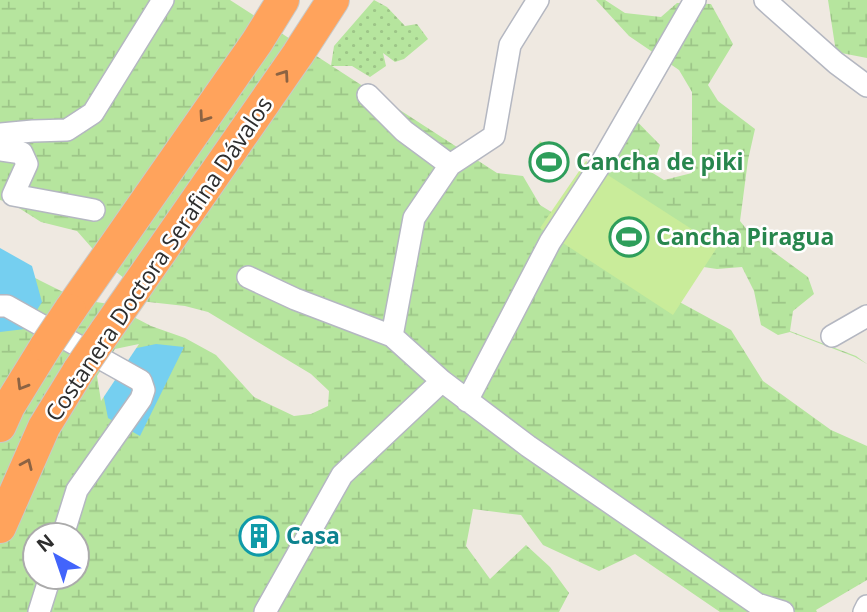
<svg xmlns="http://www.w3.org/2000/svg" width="867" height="612" font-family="'Open Sans',sans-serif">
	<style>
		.grass { fill: url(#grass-dots) }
		.wetland { fill: url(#wetland-marsh); fill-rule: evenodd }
		.pitch { fill: #c9ec9a }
		.water { fill: #75cff0 }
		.pier { fill: #efe9e1 }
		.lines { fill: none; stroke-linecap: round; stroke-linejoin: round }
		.minor-casing { stroke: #b4b7c1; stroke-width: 24 }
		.highway-casing { stroke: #c9c9c9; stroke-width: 34 }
		.minor { stroke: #fff; stroke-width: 21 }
		.highway { stroke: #ffa35c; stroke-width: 32 }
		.highway-bridge-casing { stroke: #c9c9c9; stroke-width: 34; stroke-linecap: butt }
		.highway-bridge { stroke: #ffa35c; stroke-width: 32 }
		.oneway { stroke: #8c6343 }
		.labels { text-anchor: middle; stroke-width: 5; stroke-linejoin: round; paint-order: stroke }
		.leisure-label { font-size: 23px; font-weight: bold; fill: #27864d; stroke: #fff; text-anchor: start }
		.street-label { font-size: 23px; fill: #2e2e2e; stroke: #fff }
		.culture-label { font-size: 23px; font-weight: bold; fill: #0d838f; stroke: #fff; text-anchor: start }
	</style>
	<defs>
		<pattern id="grass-dots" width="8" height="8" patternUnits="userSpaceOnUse" patternTransform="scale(1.75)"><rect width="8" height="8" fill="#b6e59e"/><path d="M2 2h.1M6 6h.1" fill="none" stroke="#9dc588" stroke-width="1.8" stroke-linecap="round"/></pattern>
		<pattern id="wetland-marsh" width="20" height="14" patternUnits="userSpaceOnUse" patternTransform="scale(1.75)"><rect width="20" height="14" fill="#b6e59e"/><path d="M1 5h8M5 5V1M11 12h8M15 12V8" fill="none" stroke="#9dc588"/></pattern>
	</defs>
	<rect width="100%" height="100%" fill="#efe9e1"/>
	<path class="grass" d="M 374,0 L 387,7 L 405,26 L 417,24 L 428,39 L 404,59 L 395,62 L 383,53 L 386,66 L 370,77 L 352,66 L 331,66 L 334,46 Z"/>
	<path class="wetland" d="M 0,0 L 230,0 L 497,173 L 523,176 L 540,205 L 595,239 L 628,274 L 731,330 L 763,381 L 831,430 L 867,446 L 867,580 L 816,610 L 817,612 L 720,612 L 635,554 L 599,571 L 543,545 L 521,515 L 473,509 L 466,546 L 490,579 L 526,545 L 550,567 L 569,593 L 559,612 L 0,612 L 0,264 L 13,267 L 77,299 L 109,304 L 151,326 L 185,338 L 216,355 L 254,397 L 294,416 L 311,414 L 328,406 L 329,391 L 311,374 L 208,312 L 185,306 L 140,301 L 138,289 L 106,264 L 77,231 L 41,222 L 11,203 L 0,200 ZM 35,535 L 77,535 L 77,577 L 35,577 Z
		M 596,0 L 605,0 L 625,13 L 661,17 L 677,3 L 711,4 L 733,44 L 708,85 L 718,101 L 755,129 L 748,160 L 740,221 L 752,236 L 808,277 L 814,294 L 793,311 L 790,331 L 856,356 L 867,364 L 855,357 L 790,332 L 778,335 L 761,325 L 754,291 L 742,267 L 717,269 L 683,264 L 607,189 L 609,148 L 622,106 L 660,145 L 651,172 L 664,180 L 692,173 L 692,92 L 679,70 L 629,36 Z
		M 828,0 L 867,0 L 867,58 L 836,52 Z"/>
	<path class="pitch" d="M 540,141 L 568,167 L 555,182 L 530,158 Z
		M 586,161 L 718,246 L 673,315 L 540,228 Z"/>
	<path class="water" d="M 0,248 L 32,266 L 42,302 L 25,329 L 0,332 Z
		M 156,344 L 184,347 L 140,436 L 108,418 L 100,378 L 118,352 Z"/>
	<path class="pier" d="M 139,344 L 101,401 L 97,376 L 115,349 Z"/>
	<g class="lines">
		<g class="minor-casing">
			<path id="minor" d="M 765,0 L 836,63 L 867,86
				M 368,95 L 404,131 L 450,165
				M 0,134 L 33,131 L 67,130 L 93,113 L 163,0
				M 0,150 L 22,153 L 27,164 L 13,195 L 94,210
				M 248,277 L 295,299 L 392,336 L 442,381 L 528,446 L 757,604 L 783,612
				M 0,306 L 7,306 L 141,381 L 144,390 L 141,399 L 77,490 L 63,535
				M 392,336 L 414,218 L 450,165 L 494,136 L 510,45 L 538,0
				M 832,336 L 867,316
				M 467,401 L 550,242 L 600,165 L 695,0
				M 39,612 L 50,577
				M 265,612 L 342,475 L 442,381
				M 864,612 L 867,606"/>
		</g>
		<g class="highway-casing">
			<path id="highway" d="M 70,310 L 257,42 L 283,0
				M 105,332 L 298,54 L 333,0
				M 0,426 L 9,406 L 46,346
				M 0,527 L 44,427 L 79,370"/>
		</g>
		<use href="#minor" class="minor"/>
		<use href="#highway" class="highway"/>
		<g class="highway-bridge-casing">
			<path id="highway-bridge" d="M 46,346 L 70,310
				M 79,370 L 105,332"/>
		</g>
		<use href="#highway-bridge" class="highway-bridge"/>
	</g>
	<defs><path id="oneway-chevron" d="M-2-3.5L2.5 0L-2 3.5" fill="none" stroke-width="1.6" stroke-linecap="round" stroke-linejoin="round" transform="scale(1.75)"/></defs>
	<g class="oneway">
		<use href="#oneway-chevron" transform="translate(284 75) rotate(-55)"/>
		<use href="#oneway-chevron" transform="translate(204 117) rotate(125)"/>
		<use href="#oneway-chevron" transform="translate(22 385) rotate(121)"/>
		<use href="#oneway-chevron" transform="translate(27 464) rotate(-66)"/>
	</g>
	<defs>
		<g id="stadium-ring" transform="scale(2.0125)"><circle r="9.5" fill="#fff" stroke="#2e9e5b" stroke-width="1.5"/><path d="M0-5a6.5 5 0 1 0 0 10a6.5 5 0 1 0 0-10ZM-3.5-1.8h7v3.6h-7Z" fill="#2e9e5b"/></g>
		<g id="building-ring" transform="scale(2.0125)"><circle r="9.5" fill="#fff" stroke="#0f9aa8" stroke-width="1.5"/><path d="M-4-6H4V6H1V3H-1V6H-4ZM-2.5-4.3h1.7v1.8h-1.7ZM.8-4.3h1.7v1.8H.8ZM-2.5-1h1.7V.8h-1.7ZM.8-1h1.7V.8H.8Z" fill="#0f9aa8"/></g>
	</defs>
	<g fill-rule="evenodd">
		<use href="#stadium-ring" x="549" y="162"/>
		<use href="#stadium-ring" x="629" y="237"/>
		<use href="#building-ring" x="259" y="536"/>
	</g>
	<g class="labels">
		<g class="leisure-label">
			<text x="576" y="170">Cancha de piki</text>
			<text x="656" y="245">Cancha Piragua</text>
		</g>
		<g class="street-label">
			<text transform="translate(159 259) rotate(-56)" y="8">Costanera Doctora Serafina Dávalos</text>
		</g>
		<g class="culture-label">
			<text x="286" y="544">Casa</text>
		</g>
	</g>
	<g transform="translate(56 556) rotate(320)"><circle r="33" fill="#ffffff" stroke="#ababab" stroke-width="2"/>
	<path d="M0-5L12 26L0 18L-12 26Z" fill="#4264fb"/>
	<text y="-10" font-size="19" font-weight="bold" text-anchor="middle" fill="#2e2e2e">N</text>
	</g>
</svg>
